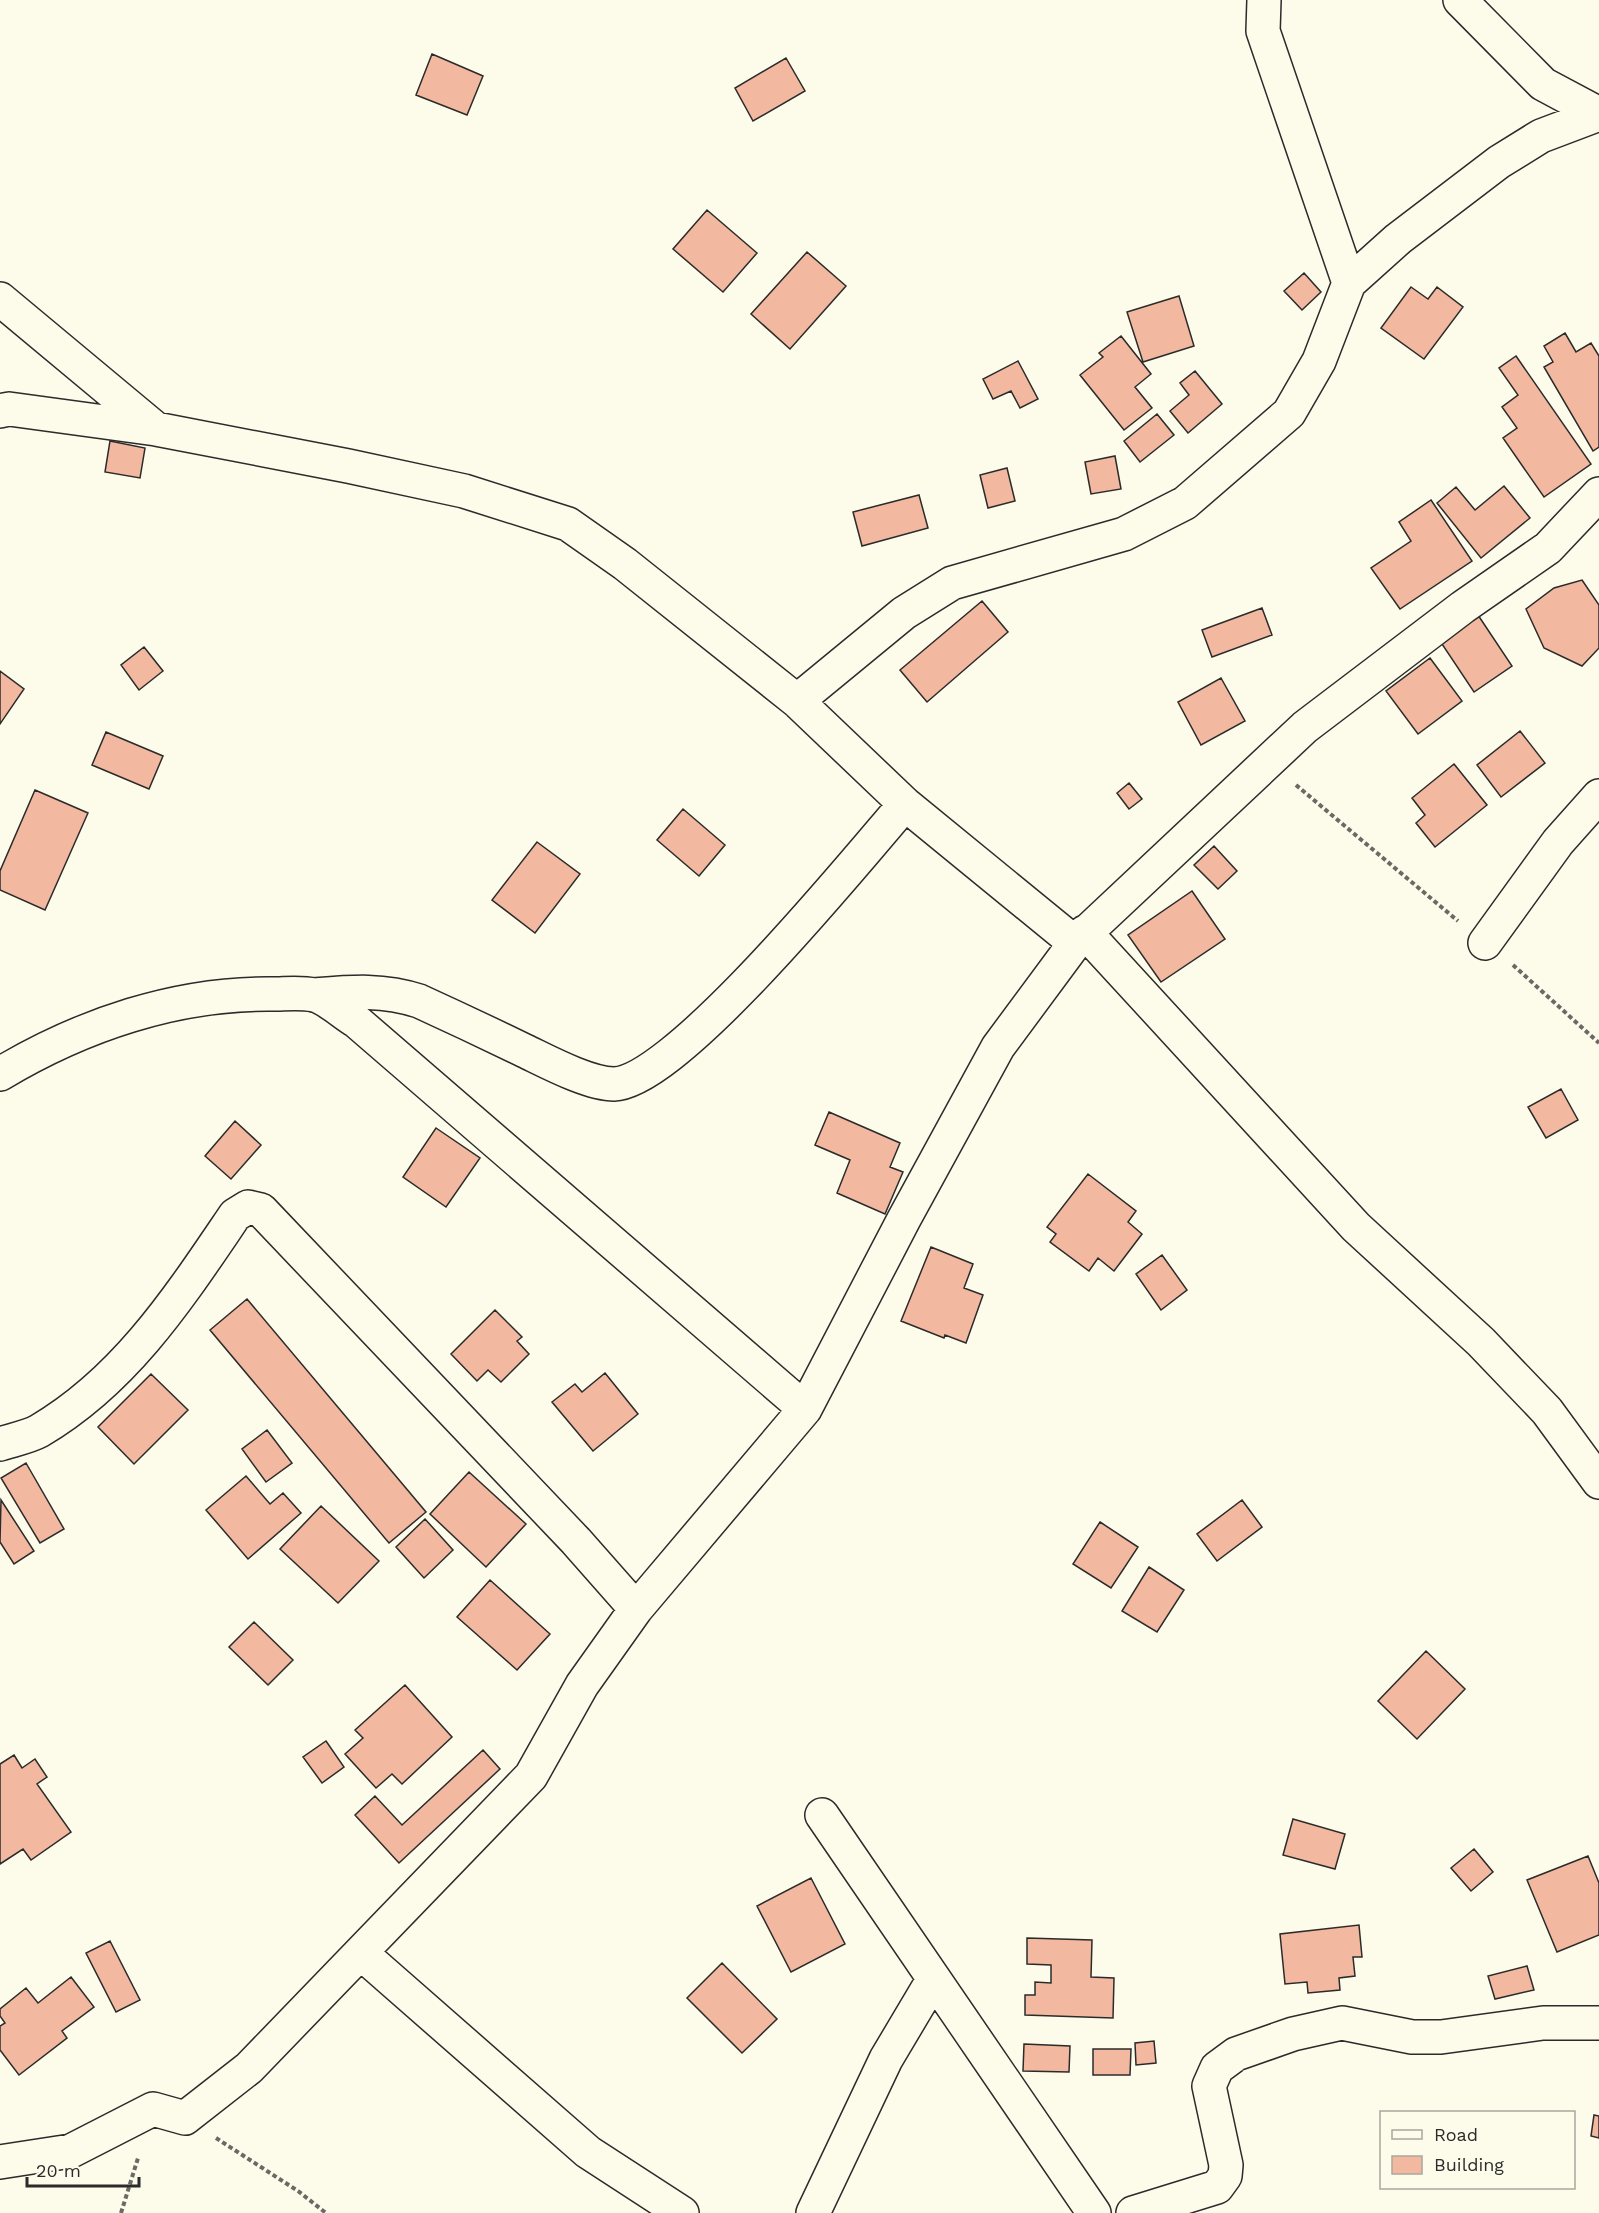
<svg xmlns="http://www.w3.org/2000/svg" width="1599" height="2213" font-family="'Work Sans',sans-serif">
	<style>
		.building { fill: #f2b8a0; stroke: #2b2b2b; stroke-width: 1.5 }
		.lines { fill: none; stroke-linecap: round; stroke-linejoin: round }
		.minor-casing { stroke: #2b2b2b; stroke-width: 36 }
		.path { stroke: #6a6964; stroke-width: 4; stroke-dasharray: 4.5 3; stroke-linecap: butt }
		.minor { stroke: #fdfbea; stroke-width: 33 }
	</style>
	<rect width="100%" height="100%" fill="#fdfbea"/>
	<path class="building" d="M 432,54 L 483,76 L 467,115 L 416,95 Z
		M 786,58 L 805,91 L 753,121 L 735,88 Z
		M 707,210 L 757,253 L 723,292 L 673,249 Z
		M 807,252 L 846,286 L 790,349 L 751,314 Z
		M 1304,273 L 1321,292 L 1302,310 L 1284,291 Z
		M 1411,287 L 1428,299 L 1437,287 L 1463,307 L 1424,359 L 1381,328 Z
		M 1179,296 L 1194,346 L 1143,362 L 1127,312 Z
		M 1565,333 L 1576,352 L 1591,343 L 1599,356 L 1599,447 L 1593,451 L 1544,367 L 1553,362 L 1544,346 Z
		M 1121,336 L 1151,374 L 1135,387 L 1152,408 L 1124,430 L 1080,375 L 1103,357 L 1099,353 Z
		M 1516,356 L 1591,464 L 1544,497 L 1503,438 L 1517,428 L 1502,407 L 1518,395 L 1499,368 Z
		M 1018,361 L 1038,399 L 1020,408 L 1011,391 L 993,399 L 983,379 Z
		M 1195,371 L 1222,404 L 1188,433 L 1170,411 L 1189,395 L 1180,383 Z
		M 1157,414 L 1174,435 L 1140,462 L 1124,441 Z
		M 110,441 L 145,448 L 140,478 L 105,472 Z
		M 1115,456 L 1121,489 L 1091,494 L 1085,462 Z
		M 1007,468 L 1015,501 L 988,508 L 980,475 Z
		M 1504,486 L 1530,518 L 1481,558 L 1437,503 L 1456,487 L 1475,510 Z
		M 919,495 L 928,528 L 862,546 L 853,512 Z
		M 1431,500 L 1472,561 L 1400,609 L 1371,568 L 1411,541 L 1399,522 Z
		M 1582,580 L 1599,605 L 1599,648 L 1582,666 L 1544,648 L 1526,609 L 1554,588 Z
		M 982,601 L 1008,632 L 927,702 L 900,670 Z
		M 1262,608 L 1272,635 L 1212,657 L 1202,630 Z
		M 1478,615 L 1512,666 L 1474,692 L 1440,641 Z
		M 144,647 L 163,671 L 139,690 L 121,665 Z
		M 1430,658 L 1462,701 L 1418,734 L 1386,691 Z
		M 0,671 L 24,689 L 0,724 Z
		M 1221,678 L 1245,721 L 1201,745 L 1178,702 Z
		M 1520,731 L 1545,763 L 1501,797 L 1477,765 Z
		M 106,732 L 163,756 L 149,789 L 92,765 Z
		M 1454,764 L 1487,805 L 1435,847 L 1416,823 L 1425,815 L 1412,798 Z
		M 1129,783 L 1142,799 L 1129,809 L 1117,793 Z
		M 35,790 L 88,813 L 45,910 L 0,890 L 0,871 Z
		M 683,809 L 725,845 L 699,876 L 657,840 Z
		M 537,842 L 580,874 L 535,933 L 492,900 Z
		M 1214,846 L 1237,871 L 1218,889 L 1194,865 Z
		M 1192,891 L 1225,939 L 1161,982 L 1128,935 Z
		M 1561,1089 L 1578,1120 L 1546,1138 L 1528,1107 Z
		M 829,1112 L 900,1143 L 890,1167 L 903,1172 L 885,1214 L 837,1193 L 850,1160 L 815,1145 Z
		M 235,1121 L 261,1145 L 231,1179 L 205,1156 Z
		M 436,1128 L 480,1158 L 446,1207 L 403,1177 Z
		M 1088,1174 L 1136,1211 L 1128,1222 L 1142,1234 L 1114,1271 L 1098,1258 L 1089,1271 L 1050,1242 L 1056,1234 L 1047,1227 Z
		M 931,1247 L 973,1264 L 964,1288 L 983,1295 L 966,1343 L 945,1335 L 944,1338 L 901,1321 Z
		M 1162,1255 L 1187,1290 L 1161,1310 L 1136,1274 Z
		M 247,1299 L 426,1512 L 389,1543 L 210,1330 Z
		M 495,1310 L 522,1337 L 517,1341 L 529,1354 L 501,1382 L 488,1370 L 477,1381 L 451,1354 Z
		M 605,1373 L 638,1414 L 593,1451 L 552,1402 L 575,1384 L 582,1392 Z
		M 151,1374 L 188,1410 L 134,1464 L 98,1427 Z
		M 267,1430 L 292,1463 L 266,1482 L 242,1449 Z
		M 26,1463 L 64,1529 L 40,1543 L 1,1478 Z
		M 469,1472 L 526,1524 L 486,1567 L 430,1514 Z
		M 246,1476 L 270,1504 L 283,1493 L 301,1513 L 248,1559 L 206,1510 Z
		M 1,1500 L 34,1551 L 14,1564 L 0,1542 Z
		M 1242,1500 L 1262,1527 L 1217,1561 L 1197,1534 Z
		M 321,1506 L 379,1561 L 338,1603 L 280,1549 Z
		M 425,1519 L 453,1550 L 424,1578 L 396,1547 Z
		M 1100,1522 L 1138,1547 L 1111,1588 L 1073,1564 Z
		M 1149,1567 L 1184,1590 L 1157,1632 L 1122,1611 Z
		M 490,1580 L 550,1634 L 517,1670 L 457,1617 Z
		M 254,1622 L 293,1660 L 268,1685 L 229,1647 Z
		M 1426,1651 L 1465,1689 L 1417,1739 L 1378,1701 Z
		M 405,1685 L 452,1737 L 402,1784 L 392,1774 L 376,1788 L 345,1754 L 363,1738 L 355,1730 Z
		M 326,1741 L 344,1767 L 322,1783 L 303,1757 Z
		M 483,1750 L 500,1769 L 399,1863 L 355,1815 L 375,1796 L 402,1825 Z
		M 14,1755 L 22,1768 L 35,1759 L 47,1777 L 37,1784 L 71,1832 L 31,1860 L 23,1849 L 0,1864 L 0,1764 Z
		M 1293,1819 L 1345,1834 L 1335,1869 L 1283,1855 Z
		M 1474,1849 L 1493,1872 L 1471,1891 L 1451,1868 Z
		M 1588,1856 L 1599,1883 L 1599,1935 L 1557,1952 L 1527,1880 Z
		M 811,1878 L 845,1944 L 791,1972 L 757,1906 Z
		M 1359,1925 L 1362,1957 L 1353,1957 L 1355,1976 L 1339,1978 L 1340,1990 L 1308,1993 L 1307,1982 L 1285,1984 L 1280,1934 Z
		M 1027,1938 L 1092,1940 L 1091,1977 L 1114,1978 L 1113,2018 L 1025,2015 L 1025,1995 L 1035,1995 L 1035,1982 L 1051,1983 L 1051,1965 L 1027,1964 Z
		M 110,1941 L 140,2000 L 116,2012 L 86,1953 Z
		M 722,1963 L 777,2019 L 742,2053 L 687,1998 Z
		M 1527,1966 L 1534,1990 L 1495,1999 L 1488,1976 Z
		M 71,1977 L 94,2007 L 62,2031 L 67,2038 L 19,2075 L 0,2050 L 0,2026 L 5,2023 L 0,2016 L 0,2009 L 26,1988 L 38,2003 Z
		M 1154,2041 L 1156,2063 L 1136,2065 L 1135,2043 Z
		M 1024,2044 L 1070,2046 L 1069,2072 L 1023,2071 Z
		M 1093,2049 L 1131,2049 L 1130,2075 L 1093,2075 Z
		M 1594,2115 L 1599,2116 L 1599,2138 L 1591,2136 Z"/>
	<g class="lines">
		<g class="minor-casing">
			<path id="minor" d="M 1264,0 L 1263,31 L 1349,283
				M 1460,0 L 1543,84 L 1599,114
				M 0,299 L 156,429
				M 0,411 L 9,409 L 156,429 L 348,466 L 464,491 L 568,524 L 625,564 L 797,701 L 905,804 L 1075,943
				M 797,701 L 904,613 L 952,583 L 1124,534 L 1185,503 L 1289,413 L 1319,361 L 1349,283 L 1398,239 L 1499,162 L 1541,136 L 1599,114
				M 1085,932 L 1356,1227 L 1481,1342 L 1547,1411 L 1599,1482
				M 1485,943 L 1558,842 L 1599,796
				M 314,995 C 351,992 383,989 419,1001 C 454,1017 490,1034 525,1051 C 548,1062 589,1084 614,1084 C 677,1082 859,857 905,804
				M 0,1074 C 82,1025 176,993 272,994 C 285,994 301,992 314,995 C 327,998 344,1014 356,1021 L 805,1409
				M 0,1444 C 12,1440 28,1437 39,1431 C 126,1380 180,1296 235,1215 L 248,1207 L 261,1210 L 576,1541 L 636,1609
				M 822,1815 L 1094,2213
				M 361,1953 L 588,2152 L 682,2213
				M 0,2162 L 71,2151 L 153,2109 L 185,2118 L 249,2068 L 531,1776 L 582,1685 L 636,1609 L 805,1409 L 904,1219 L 998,1047 L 1075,943 L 1305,727 L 1463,607 L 1548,548 L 1599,494
				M 813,2213 L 886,2059 L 933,1980
				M 1133,2213 L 1217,2187 L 1225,2176 L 1226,2165 L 1209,2086 L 1217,2068 L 1236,2054 L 1293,2034 L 1342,2023 L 1412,2037 L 1441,2037 L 1543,2023 L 1599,2023"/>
		</g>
		<path class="path" d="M 1296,785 L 1458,921
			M 1513,965 L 1599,1043
			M 216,2138 L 298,2191 L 326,2213
			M 121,2213 L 138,2158"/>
		<use href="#minor" class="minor"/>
	</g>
	<rect x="1380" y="2111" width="195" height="78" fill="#fdfbea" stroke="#a9a89e" stroke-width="1.5"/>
	<rect x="1392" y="2130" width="30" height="9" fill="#fdfbea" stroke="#a9a89e" stroke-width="1.5"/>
	<text x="1434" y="2141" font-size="18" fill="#2b2b2b">Road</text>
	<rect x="1392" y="2156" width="30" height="18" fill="#f2b8a0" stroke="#a9a89e" stroke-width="1.5"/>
	<text x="1434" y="2171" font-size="18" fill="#2b2b2b">Building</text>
	<path d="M27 2177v9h112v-9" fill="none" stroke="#2b2b2b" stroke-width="3"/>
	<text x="36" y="2177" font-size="18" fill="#2b2b2b" stroke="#fdfbea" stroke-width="4.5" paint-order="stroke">20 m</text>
</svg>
